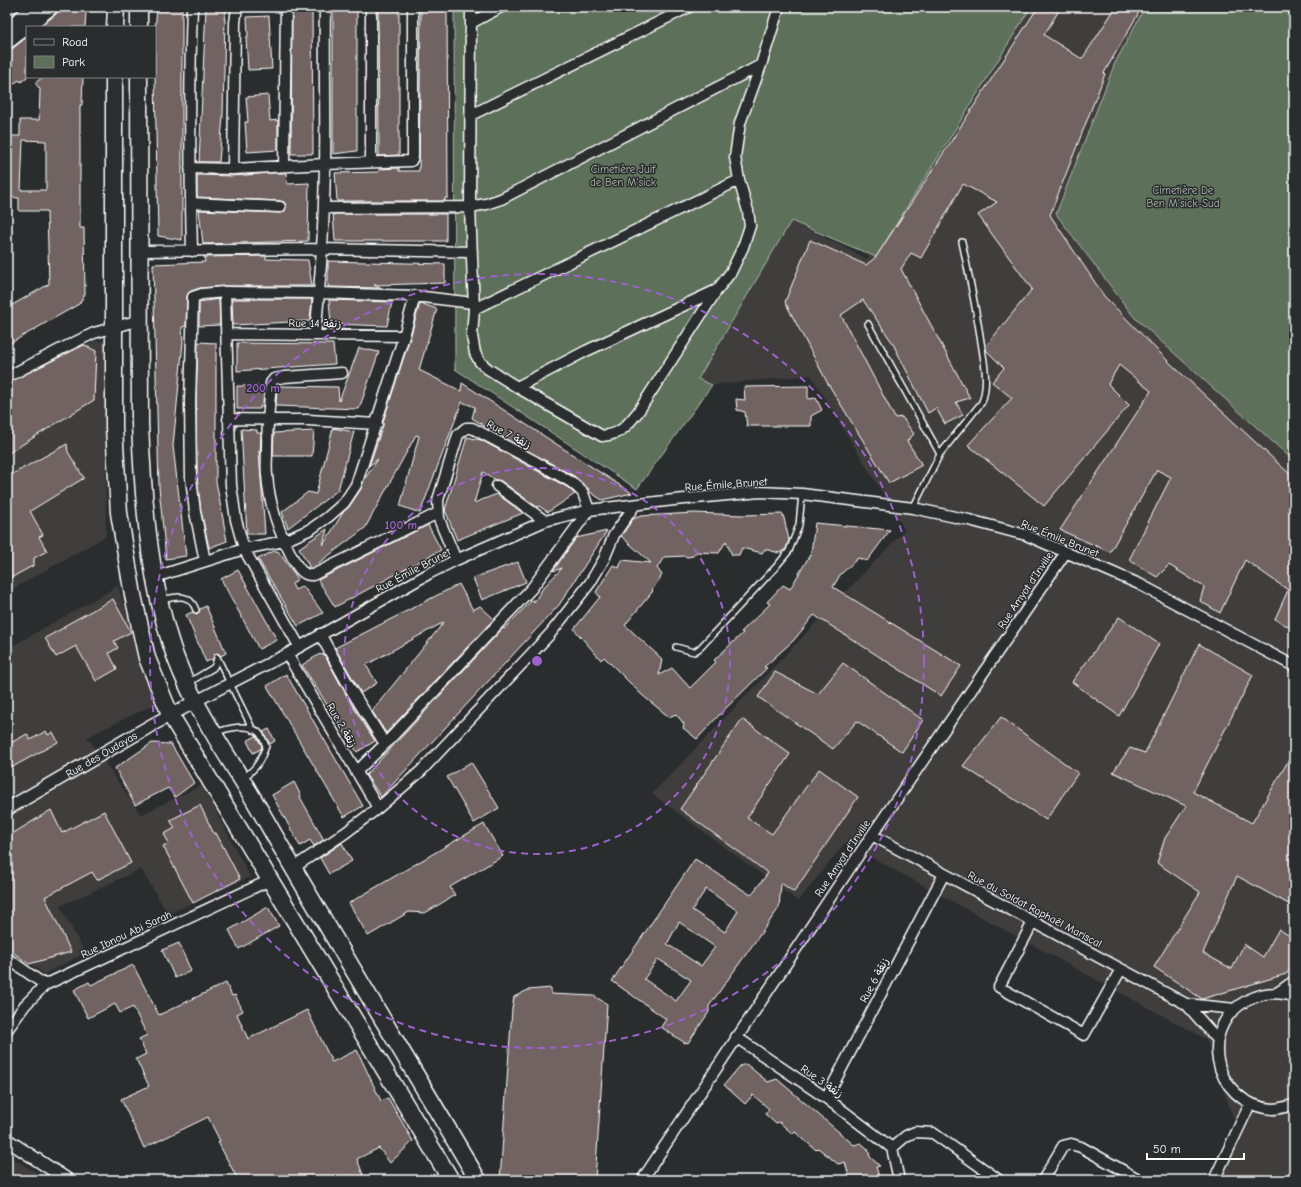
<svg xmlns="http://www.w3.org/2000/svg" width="1301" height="1187" font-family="'Comic Neue','Playpen Sans Arabic',sans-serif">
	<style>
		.built { fill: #403e3e }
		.green { fill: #5c705a; stroke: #aeb8ac }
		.building { fill: #726463; stroke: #fff; fill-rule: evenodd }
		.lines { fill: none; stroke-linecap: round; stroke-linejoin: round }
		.service-casing { stroke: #fff; stroke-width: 8 }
		.minor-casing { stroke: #fff; stroke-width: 13 }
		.tertiary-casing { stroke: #fff; stroke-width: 15 }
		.secondary-casing { stroke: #fff; stroke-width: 17 }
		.primary-casing { stroke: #fff; stroke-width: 19 }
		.service { stroke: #2a2d2e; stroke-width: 5 }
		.minor { stroke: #2a2d2e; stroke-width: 10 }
		.tertiary { stroke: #2a2d2e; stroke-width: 12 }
		.secondary { stroke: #2a2d2e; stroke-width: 14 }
		.primary { stroke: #2a2d2e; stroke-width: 16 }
		.ring { fill: none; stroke: #9c61cf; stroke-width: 2; stroke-dasharray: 7 5 }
		.labels { text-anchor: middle; stroke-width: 3; stroke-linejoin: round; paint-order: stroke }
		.park-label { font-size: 11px; fill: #aeb8ac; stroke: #2a2d2e }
		.street-label { font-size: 11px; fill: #fff; stroke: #2a2d2e }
		.centre { fill: #9c61cf; stroke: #2a2d2e; stroke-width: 2 }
		.ring-label { font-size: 12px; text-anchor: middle; font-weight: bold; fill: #9c61cf; stroke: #2a2d2e; stroke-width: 3; stroke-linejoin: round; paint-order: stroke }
	</style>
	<rect width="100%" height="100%" fill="#2a2d2e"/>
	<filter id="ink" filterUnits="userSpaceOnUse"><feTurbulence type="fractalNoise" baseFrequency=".025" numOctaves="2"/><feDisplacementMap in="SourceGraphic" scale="8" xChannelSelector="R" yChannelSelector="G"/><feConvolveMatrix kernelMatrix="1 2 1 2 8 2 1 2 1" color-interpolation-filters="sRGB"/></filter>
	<g filter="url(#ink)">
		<path class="built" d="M 1029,7 L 1145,7 L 1115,63 L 1056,214 L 1134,317 L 1294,461 L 1294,1180 L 1209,1180 L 1236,1126 L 1206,1039 L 845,843 L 798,901 L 652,794 L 905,530 L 811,375 L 712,385 L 698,379 L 791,221 L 867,259 Z
			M 95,341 L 105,341 L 106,536 L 7,592 L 7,390 Z
			M 118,586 L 155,704 L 87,737 L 141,815 L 202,785 L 250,877 L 168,914 L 141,869 L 60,906 L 85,953 L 44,974 L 7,945 L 7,649 Z
			M 7,1155 L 49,1180 L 7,1180 Z"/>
		<path class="green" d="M 454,7 L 1031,7 L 876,257 L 791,221 L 698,379 L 712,385 L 637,489 L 455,369 Z
			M 1145,7 L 1294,7 L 1294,461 L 1134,317 L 1056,214 L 1115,63 Z"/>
		<path class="building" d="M 59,7 L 81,7 L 86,13 L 85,27 L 40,27 L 56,14 Z
			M 157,7 L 182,7 L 182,240 L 158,236 L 155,77 L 155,31 Z
			M 206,7 L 227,7 L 224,19 L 225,19 L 223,116 L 219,162 L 199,162 Z
			M 292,7 L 312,7 L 313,154 L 291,154 Z
			M 333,7 L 357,7 L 357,151 L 333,154 Z
			M 378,7 L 399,7 L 399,155 L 379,156 Z
			M 421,7 L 447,7 L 448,198 L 445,198 L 445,201 L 337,201 L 335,173 L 379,172 L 379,169 L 399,168 L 399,171 L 419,171 Z
			M 1038,7 L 1061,7 L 1044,35 L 1082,59 L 1116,7 L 1142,7 L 1104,73 L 1105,74 L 1050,215 L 1104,296 L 1169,362 L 1294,478 L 1294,619 L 1289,627 L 1275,619 L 1288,590 L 1245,560 L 1220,613 L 1200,601 L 1204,587 L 1169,565 L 1157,577 L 1129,560 L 1171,477 L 1157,470 L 1110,552 L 1060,530 L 1151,391 L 1119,365 L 1108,384 L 1129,405 L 1044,506 L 968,445 L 1012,398 L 992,382 L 1004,368 L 986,350 L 986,346 L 1032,289 L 978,215 L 997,202 L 963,184 L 921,258 L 911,253 L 901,269 L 970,398 L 956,402 L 963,415 L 945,424 L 936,408 L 928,413 L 892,342 L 863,300 L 841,315 L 895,418 L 902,417 L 914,434 L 907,441 L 922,465 L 889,483 L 827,382 L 785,302 L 810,240 L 866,265 L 876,257 Z
			M 269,16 L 272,69 L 248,70 L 246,37 L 248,37 L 247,17 Z
			M 27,37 L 27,77 L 21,82 L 19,80 L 7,89 L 7,50 L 12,49 Z
			M 43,77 L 83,77 L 82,105 L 80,105 L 80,228 L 84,228 L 85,294 L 79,304 L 7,345 L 7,308 L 49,284 L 47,211 L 19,211 L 19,198 L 7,197 L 7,136 L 20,136 L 20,120 L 39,120 L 40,89 L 35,83 ZM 23,140 L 46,141 L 46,190 L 21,190 Z
			M 268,95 L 270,121 L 278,120 L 278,150 L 247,152 L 245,122 L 248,122 L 246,97 Z
			M 271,173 L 286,173 L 287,184 L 309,183 L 308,241 L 203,244 L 199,210 L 280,213 L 285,211 L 286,207 L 284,202 L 280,201 L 197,197 L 197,175 L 233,176 Z
			M 333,214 L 446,214 L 446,241 L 335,241 Z
			M 266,256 L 266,259 L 308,260 L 312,286 L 224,286 L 200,288 L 191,291 L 187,296 L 186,326 L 182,327 L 183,342 L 173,446 L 186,556 L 166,559 L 159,487 L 153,264 L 205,262 L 204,257 Z
			M 328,261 L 445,264 L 445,283 L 374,285 L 382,288 L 328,287 Z
			M 219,299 L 220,325 L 199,326 L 199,302 Z
			M 232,299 L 312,299 L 310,321 L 233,325 Z
			M 329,300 L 392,302 L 387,326 L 331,324 Z
			M 420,303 L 437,309 L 419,370 L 461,391 L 462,383 L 632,493 L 602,500 L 590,492 L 588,488 L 574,476 L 498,435 L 472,418 L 475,407 L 462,402 L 420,513 L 400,506 L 419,436 L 416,435 L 365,528 L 312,568 L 308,568 L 309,566 L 299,548 L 327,529 L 323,545 L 344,511 L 349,507 L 361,489 L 364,480 L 378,459 L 369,466 L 383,425 L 383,422 L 410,338 Z
			M 198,342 L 216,343 L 216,481 L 227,541 L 209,548 L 201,511 L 197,478 L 196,402 Z
			M 237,343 L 333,344 L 335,364 L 237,371 Z
			M 84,345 L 96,351 L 94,400 L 7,454 L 7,383 Z
			M 359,348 L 379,352 L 359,409 L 276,406 L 277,386 L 338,387 L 339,401 Z
			M 237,386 L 264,386 L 263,406 L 260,406 L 260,409 L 237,409 Z
			M 808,386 L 808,399 L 816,398 L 822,410 L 811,416 L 811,426 L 747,426 L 745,412 L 737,410 L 736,399 L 745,400 L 744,387 Z
			M 333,428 L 354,432 L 338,490 L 288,528 L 282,512 L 308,492 L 316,494 Z
			M 241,429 L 257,430 L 257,433 L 261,433 L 260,455 L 259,451 L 265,534 L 247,534 Z
			M 314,431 L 312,456 L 273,456 L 274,433 Z
			M 467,437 L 481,440 L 567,487 L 575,494 L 548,512 L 539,506 L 537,507 L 501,481 L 496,480 L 483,472 L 474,503 L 497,494 L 523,513 L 457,540 L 445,510 Z
			M 67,444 L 68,452 L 84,478 L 30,511 L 43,535 L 39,537 L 47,551 L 34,558 L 34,565 L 7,580 L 7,477 Z
			M 694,513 L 742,515 L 783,514 L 789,540 L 786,549 L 779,553 L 765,549 L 762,553 L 742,548 L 739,555 L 732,555 L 726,541 L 719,553 L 696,552 L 693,556 L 687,557 L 685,556 L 664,557 L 657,568 L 662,575 L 652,590 L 653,591 L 625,625 L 662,659 L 659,675 L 672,668 L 690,688 L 716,662 L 714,660 L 743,633 L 741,632 L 770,604 L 767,602 L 783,585 L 790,589 L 811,553 L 815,523 L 890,530 L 867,561 L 858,558 L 840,575 L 833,587 L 961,666 L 941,696 L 814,615 L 794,640 L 764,667 L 767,668 L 722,712 L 697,739 L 683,728 L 684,724 L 676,714 L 669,717 L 642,695 L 604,657 L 601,660 L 574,629 L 600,597 L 596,592 L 613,565 L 619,568 L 622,560 L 651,563 L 621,536 L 633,519 L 641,516 Z
			M 428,525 L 441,550 L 335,607 L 318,580 Z
			M 607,531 L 559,605 L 381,797 L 366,775 L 503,628 L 504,629 L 533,599 L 534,602 L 543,588 L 562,568 L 553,571 L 576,538 Z
			M 274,551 L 278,551 L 298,579 L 292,584 L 295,590 L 303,586 L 323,613 L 298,626 L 258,559 Z
			M 518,562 L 526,582 L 482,600 L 473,578 Z
			M 238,570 L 277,640 L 259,649 L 221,579 Z
			M 459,584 L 473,610 L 480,606 L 494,619 L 386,733 L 372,711 L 444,622 L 366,665 L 377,683 L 361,693 L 335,648 Z
			M 113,599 L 131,632 L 114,641 L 118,648 L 109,653 L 117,669 L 96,681 L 76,646 L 56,657 L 45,638 L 65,627 L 64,626 Z
			M 206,606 L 226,653 L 221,656 L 219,654 L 216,653 L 213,659 L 206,662 L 186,615 L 192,612 L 197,614 L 199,612 L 200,609 Z
			M 1119,617 L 1159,644 L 1119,716 L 1072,682 Z
			M 1199,644 L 1253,675 L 1193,792 L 1252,823 L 1294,751 L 1294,907 L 1237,876 L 1203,953 L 1232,969 L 1244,944 L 1263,957 L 1279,929 L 1294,939 L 1294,965 L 1286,974 L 1202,999 L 1154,967 L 1200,892 L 1157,863 L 1165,838 L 1186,806 L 1113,772 L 1130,748 L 1145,753 Z
			M 320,654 L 321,655 L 324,654 L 349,700 L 375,741 L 357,752 L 302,665 Z
			M 843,663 L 923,720 L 902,752 L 857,721 L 833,749 L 758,697 L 775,672 L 818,694 Z
			M 286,674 L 363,806 L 344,817 L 267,686 Z
			M 1001,717 L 1078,773 L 1046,820 L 963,766 Z
			M 742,719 L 790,754 L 747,818 L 772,834 L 819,769 L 858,797 L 794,892 L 781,883 L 779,908 L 709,1006 L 709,1012 L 688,1043 L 686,1042 L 685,1043 L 661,1027 L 666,1019 L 612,981 L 695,859 L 751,895 L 768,873 L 680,809 ZM 706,889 L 738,911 L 725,932 L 692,910 ZM 679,922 L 715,947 L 701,966 L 667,944 ZM 658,959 L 691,980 L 676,1001 L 644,979 Z
			M 269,729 L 275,741 L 270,744 L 263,732 Z
			M 46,731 L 48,735 L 53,732 L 58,742 L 7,770 L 7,745 L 27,734 L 30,740 Z
			M 256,736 L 262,746 L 261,749 L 253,753 L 247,741 Z
			M 152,743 L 171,744 L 194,783 L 175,797 L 168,788 L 135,805 L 115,768 Z
			M 471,762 L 499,808 L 474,823 L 447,777 Z
			M 294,782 L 301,796 L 300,797 L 324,840 L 314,846 L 310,840 L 300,846 L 272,795 Z
			M 200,805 L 214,834 L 216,833 L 240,879 L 193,903 L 163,846 L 169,843 L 164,834 L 175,828 L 170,820 Z
			M 51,810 L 62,833 L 104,811 L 131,863 L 97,880 L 92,872 L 45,897 L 71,952 L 29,964 L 7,948 L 7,837 Z
			M 484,824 L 503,856 L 450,887 L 455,895 L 425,913 L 409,912 L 368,936 L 349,903 Z
			M 342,843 L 352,861 L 329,874 L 320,858 Z
			M 268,907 L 279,926 L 239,949 L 229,930 Z
			M 179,943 L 191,971 L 175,978 L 162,950 Z
			M 133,965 L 159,1015 L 226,983 L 232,996 L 235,995 L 243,1011 L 237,1014 L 248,1039 L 307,1010 L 332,1062 L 357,1050 L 381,1101 L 388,1098 L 413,1141 L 390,1163 L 379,1148 L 357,1159 L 365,1180 L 238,1180 L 218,1142 L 220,1141 L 208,1117 L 144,1148 L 121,1099 L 149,1086 L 136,1059 L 146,1054 L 139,1039 L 147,1035 L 133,1007 L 120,1013 L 115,1004 L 88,1018 L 74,990 L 89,982 L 91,985 Z
			M 551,988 L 551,994 L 594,996 L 607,1004 L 595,1180 L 500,1180 L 512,1009 L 514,997 L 528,990 Z
			M 746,1064 L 768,1082 L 777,1079 L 854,1145 L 861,1143 L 868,1149 L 870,1157 L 880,1166 L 876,1167 L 880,1180 L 850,1180 L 845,1162 L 838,1164 L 818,1148 L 816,1150 L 795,1132 L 793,1134 L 779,1122 L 775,1123 L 765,1114 L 769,1109 L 753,1095 L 745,1104 L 724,1085 L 740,1066 Z"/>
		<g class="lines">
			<g class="service-casing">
				<path id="service" d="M 868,324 L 940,454
					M 913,508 L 940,454 L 982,402 C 989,382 984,362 981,342 C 976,308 969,275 962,242
					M 162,600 C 177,596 190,593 196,610
					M 676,647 L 694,652 L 700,648 L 775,568 L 789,551 L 799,525 L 802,494
					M 217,657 L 253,730
					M 188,683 L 213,668 L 215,665 L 217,658
					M 215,733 C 227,728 251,722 260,734 C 263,738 264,742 266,746 C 260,762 257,768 243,778"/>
			</g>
			<g class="minor-casing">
				<path id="minor" d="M 192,7 C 189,88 190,170 192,251
					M 237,7 L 235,23 L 233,169 L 325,164 L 411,161 L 413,157 L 413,7
					M 471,7 L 470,207 L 474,309 L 472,336 L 475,353 L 480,362 L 488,369 L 517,387 L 586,351 L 717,290 L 731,272 L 743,247 L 750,226 L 748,211 L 739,180
					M 471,23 L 501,7
					M 471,115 L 689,7
					M 371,162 L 371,7
					M 284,166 L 286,7
					M 190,168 L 233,169
					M 191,203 L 280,207
					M 324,208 L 470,207 L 486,204 L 501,199 L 761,65
					M 140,251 L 321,249 L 472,252
					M 225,292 L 231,485 L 236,520 L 244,549 L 299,646
					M 474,309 L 739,180 L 735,157 L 740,123 L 761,65 L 779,7
					M 226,334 L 404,336
					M 315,335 C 321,279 324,222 325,165 C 326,112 324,60 325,7
					M 342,373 L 284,377 L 274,379 L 271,383 C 269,406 267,428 267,451 C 267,459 266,467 267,475 C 269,504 279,532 292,557 C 297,566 302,576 313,575 L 438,513
					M 7,377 L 65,347 L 94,333 L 140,320
					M 517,387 L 602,436 C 622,434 626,426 638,412 L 717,290
					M 228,419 L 308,420 L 377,424
					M 497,486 L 545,521
					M 205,561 L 195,512 L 191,478 L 190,402 L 193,297 L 202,294 L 225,292 L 319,293 L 415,296 L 473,303
					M 155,577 L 244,549 L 284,541 L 311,529 L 328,517 L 344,503 L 356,485 L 404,336 L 415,296
					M 320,634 L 353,693 L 385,744
					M 287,654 L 378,808
					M 196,701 L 287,654 L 430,573 L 456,560 L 545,521 L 589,510 L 674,500 L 760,492 L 802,494 L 913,508 L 969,520 L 1026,535 L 1139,584 L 1294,666
					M 356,772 L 385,744 L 532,588 L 589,510 L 583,493 L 578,488 L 571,482 L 536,462 L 472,428 L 466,428 L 458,435 L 438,500 L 439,519 L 456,560
					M 872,835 L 1186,1004 L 1218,1040
					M 293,868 L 345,833 L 378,808 L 421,771 L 550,634 L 590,583 L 604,559 L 614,535 L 635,505
					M 1033,922 L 999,987 L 1084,1035 L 1121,969
					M 7,958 L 45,985
					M 1277,993 L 1294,981
					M 1294,997 C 1282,992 1267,992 1255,997 C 1195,1019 1210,1104 1273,1109 C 1279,1109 1288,1106 1294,1105
					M 1186,1004 L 1235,1009
					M 7,1030 L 25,1005 L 45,985 L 270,880
					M 736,1037 L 826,1098 L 892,1148
					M 826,1098 L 944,874
					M 892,1148 L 906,1136 L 915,1132 L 933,1133 L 999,1180
					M 892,1148 L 899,1180
					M 642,1180 L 872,835 L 1066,552
					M 1043,1180 L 1063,1146 L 1071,1144 L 1081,1147 L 1140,1180
					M 1214,1180 L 1250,1104"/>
			</g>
			<g class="tertiary-casing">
				<g id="tertiary">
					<path id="s1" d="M 7,809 L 152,725 L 196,701"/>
					<path d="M 7,1140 L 68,1180"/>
				</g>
			</g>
			<g class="secondary-casing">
				<path id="secondary" d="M 7,29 L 35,7
					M 7,42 L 51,7"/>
			</g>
			<g class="primary-casing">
				<path id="primary" d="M 139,7 L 139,27
					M 115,27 L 116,7
					M 114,77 L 114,427 L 119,513 L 133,595 L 147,658 L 170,714 L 451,1180
					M 139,77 L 140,423 C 143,497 148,572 171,644 C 190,705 230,757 261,812 C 331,935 406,1057 478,1180"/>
			</g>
			<use href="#service" class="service"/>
			<use href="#minor" class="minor"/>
			<use href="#tertiary" class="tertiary"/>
			<use href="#secondary" class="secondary"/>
			<use href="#primary" class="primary"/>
		</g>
	</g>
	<g class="ring">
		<circle cx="537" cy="661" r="193"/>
		<circle cx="537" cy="661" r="387"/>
	</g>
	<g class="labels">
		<g class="park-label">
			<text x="623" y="173">Cimetière Juif<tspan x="623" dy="13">de Ben M'sick</tspan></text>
			<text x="1183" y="194">Cimetière De<tspan x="1183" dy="13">Ben M'sick-Sud</tspan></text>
		</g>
		<g class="street-label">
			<text transform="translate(315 323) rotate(1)" y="4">Rue 14 زنقة</text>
			<text transform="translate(509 434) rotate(28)" y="4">Rue 7 زنقة</text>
			<text transform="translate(726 484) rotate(-4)" y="4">Rue Émile Brunet</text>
			<text transform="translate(1060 538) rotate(22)" y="4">Rue Émile Brunet</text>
			<text transform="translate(413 570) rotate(-28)" y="4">Rue Émile Brunet</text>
			<text transform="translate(1025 590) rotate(-56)" y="4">Rue Amyot d'Inville</text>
			<text transform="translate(342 725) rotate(60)" y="4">Rue 2 زنقة</text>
			<text dy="4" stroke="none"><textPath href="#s1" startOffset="109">Rue des Oudayas</textPath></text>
			<text transform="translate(842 858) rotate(-56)" y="4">Rue Amyot d'Inville</text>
			<text transform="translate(1035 909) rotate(28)" y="4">Rue du Soldat Raphaël Mariscal</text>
			<text transform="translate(126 934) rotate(-25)" y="4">Rue Ibnou Abi Sarah</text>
			<text transform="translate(874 980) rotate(-62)" y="4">Rue 6 زنقة</text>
			<text transform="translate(822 1081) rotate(35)" y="4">Rue 3 زنقة</text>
		</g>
	</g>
	<circle cx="537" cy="661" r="6" class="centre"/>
	<g class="ring-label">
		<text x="263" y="392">200 m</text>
		<text x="401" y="529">100 m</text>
	</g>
	<rect width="1301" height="1187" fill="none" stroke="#2a2d2e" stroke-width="24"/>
	<rect x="12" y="12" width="1277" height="1163" fill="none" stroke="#fff" stroke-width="1.5" filter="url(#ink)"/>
	<rect x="26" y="26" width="130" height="52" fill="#2a2d2e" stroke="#7f8182"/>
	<rect x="34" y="39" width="20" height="6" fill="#2a2d2e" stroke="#7f8182"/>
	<text x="62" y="46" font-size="12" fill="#ffffff">Road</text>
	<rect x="34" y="56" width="20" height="12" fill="#5c705a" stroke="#7f8182"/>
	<text x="62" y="66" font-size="12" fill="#ffffff">Park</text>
	<path d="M1147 1153v6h97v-6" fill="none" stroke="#ffffff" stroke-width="2"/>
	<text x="1153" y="1153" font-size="12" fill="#ffffff" stroke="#2a2d2e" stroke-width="3" paint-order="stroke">50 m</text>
</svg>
